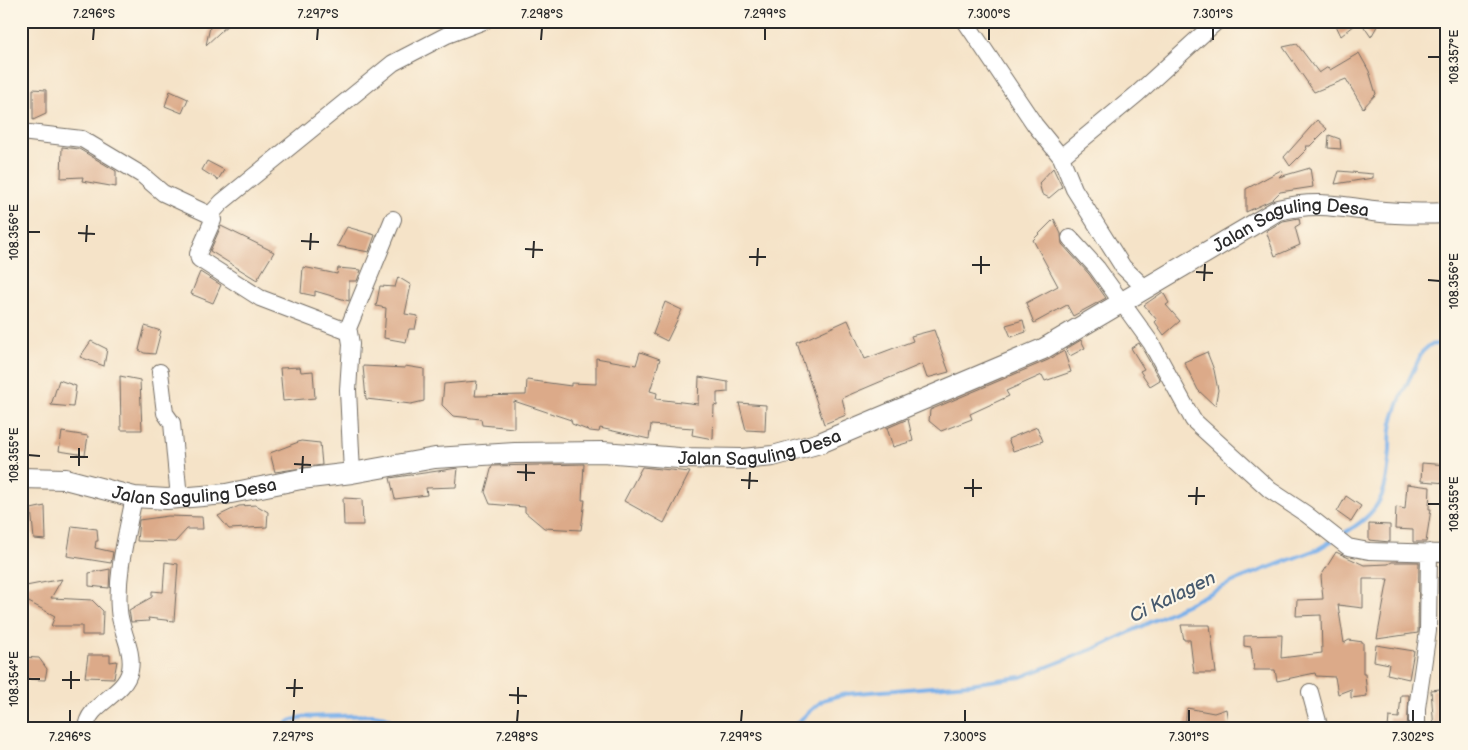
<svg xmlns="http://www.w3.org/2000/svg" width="1468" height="750" font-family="'Balsamiq Sans',sans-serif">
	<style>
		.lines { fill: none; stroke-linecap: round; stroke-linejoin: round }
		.stream { stroke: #7cb1ea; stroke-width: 4 }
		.building { fill: #dcaa89 }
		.minor-casing { stroke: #726b62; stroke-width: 18 }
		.tertiary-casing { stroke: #726b62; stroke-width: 22 }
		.minor { stroke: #fff; stroke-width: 16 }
		.tertiary { stroke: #fff; stroke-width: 20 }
		.ticks { fill: none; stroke: #2b2b2b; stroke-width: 2 }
		.labels { text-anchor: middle; stroke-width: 4.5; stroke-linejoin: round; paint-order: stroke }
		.street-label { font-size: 18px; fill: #2b2b2b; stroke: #fcf5e5 }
		.water-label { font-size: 19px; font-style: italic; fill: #475a6e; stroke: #fcf5e5 }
		.neatline { fill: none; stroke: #2b2b2b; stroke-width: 2 }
		.ticks-label { font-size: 12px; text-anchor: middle; fill: #2b2b2b }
	</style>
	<rect width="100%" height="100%" fill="#fcf5e5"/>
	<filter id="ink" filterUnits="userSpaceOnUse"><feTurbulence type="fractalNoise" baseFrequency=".02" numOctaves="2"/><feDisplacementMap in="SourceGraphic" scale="10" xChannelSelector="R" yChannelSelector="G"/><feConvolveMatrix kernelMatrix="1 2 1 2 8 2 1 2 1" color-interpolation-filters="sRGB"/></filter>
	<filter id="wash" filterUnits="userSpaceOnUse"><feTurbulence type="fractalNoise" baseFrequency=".0096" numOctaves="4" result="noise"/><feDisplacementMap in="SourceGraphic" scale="20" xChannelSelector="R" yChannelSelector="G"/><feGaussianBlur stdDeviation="1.12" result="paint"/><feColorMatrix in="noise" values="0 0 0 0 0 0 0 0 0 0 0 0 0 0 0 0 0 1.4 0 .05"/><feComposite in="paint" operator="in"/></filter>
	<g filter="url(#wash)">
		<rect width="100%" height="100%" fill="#f5e3c8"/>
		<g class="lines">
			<path class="stream" d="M 1341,535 C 1382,512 1386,495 1390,450 C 1390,441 1390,432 1392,423 C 1398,398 1412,375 1422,352 L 1430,345 L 1447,343
				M 281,729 L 290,721 L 303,717 L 373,715 L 386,717 L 402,729
				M 790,729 L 823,700 L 846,694 L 969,684 L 1021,677 L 1101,646 L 1241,578 L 1318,549 L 1333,540"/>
		</g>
		<g id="blocks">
			<path class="building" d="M 217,21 L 232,21 L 206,45 L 210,27 Z
				M 1334,21 L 1360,21 L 1341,36 Z
				M 1360,21 L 1380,21 L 1371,37 Z
				M 1297,44 L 1319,73 L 1328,67 L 1330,70 L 1359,53 L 1369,71 L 1376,94 L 1363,108 L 1346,79 L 1314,92 L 1283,47 Z
				M 33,89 L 46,90 L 46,114 L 33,120 Z
				M 170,91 L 188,99 L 182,113 L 165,106 Z
				M 1317,120 L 1327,129 L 1310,146 L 1306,146 L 1307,149 L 1290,166 L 1284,157 Z
				M 1329,135 L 1340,139 L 1341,149 L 1328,148 Z
				M 62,147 L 79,149 L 116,171 L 116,187 L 82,181 L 83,177 L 61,178 Z
				M 207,161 L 224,170 L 218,180 L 202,170 Z
				M 1053,168 L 1062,187 L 1049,198 L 1042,194 L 1039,183 Z
				M 1310,168 L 1313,187 L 1280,192 L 1272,200 L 1246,212 L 1246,189 L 1281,170 L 1283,173 L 1279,177 Z
				M 1339,171 L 1373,174 L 1373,178 L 1335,184 Z
				M 1299,218 L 1300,224 L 1295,227 L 1300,245 L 1275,256 L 1266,231 L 1283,221 Z
				M 1054,219 L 1061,234 L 1062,244 L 1089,274 L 1106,298 L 1073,316 L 1067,305 L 1034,323 L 1026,303 L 1058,286 L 1033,240 Z
				M 221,226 L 274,252 L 257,280 L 210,251 Z
				M 347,227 L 375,235 L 369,252 L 337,246 Z
				M 303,267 L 337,274 L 338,268 L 361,270 L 357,281 L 349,281 L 349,301 L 315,291 L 315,296 L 301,293 Z
				M 200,272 L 221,285 L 213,303 L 191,294 Z
				M 398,277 L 411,285 L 405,314 L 418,316 L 415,329 L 409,329 L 406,342 L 384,338 L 386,308 L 376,306 L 380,286 L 395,287 Z
				M 1163,292 L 1169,303 L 1166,305 L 1180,321 L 1164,335 L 1155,322 L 1157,320 L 1144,305 Z
				M 665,302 L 682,310 L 667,341 L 653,334 Z
				M 848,320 L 865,359 L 913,341 L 911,336 L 934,330 L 949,372 L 927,378 L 922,364 L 842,398 L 846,415 L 824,424 L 797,343 Z
				M 1023,320 L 1026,332 L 1011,337 L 1006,325 Z
				M 145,326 L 161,331 L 155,354 L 144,353 L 139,350 Z
				M 1081,340 L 1085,348 L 1070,356 L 1066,349 Z
				M 91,341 L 107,349 L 104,366 L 80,357 Z
				M 1139,343 L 1160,380 L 1150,386 L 1140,371 L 1144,369 L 1131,348 Z
				M 1064,351 L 1071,372 L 1045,381 L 1042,375 L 1006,391 L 1009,396 L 970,414 L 972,419 L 941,431 L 929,421 L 930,410 L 1048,360 Z
				M 640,352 L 660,359 L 650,391 L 657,393 L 656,399 L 698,404 L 699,377 L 728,382 L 728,392 L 717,393 L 717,406 L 714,405 L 713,439 L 692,435 L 693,428 L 651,425 L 649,439 L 600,428 L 599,432 L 590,431 L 572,424 L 571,420 L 514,401 L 514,428 L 482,425 L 481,419 L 453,416 L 442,405 L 444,384 L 477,381 L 475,396 L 526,395 L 527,380 L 571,386 L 571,383 L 596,384 L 596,358 L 636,365 Z
				M 1207,352 L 1214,370 L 1218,390 L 1215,406 L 1198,390 L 1184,362 Z
				M 363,366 L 405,368 L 405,366 L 424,369 L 424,401 L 411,404 L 366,399 Z
				M 300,367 L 301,372 L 313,371 L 315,398 L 283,401 L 280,368 Z
				M 120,376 L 140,380 L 142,430 L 121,430 Z
				M 59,380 L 76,386 L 73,407 L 51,405 Z
				M 739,403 L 766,405 L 765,431 L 746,430 Z
				M 908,419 L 913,441 L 893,447 L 887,428 Z
				M 1037,427 L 1043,441 L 1013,451 L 1008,439 Z
				M 62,432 L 88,436 L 85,455 L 59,451 Z
				M 301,441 L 320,443 L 322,465 L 275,472 L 270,453 Z
				M 1422,463 L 1447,465 L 1447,483 L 1421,481 Z
				M 584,464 L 582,500 L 585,500 L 581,530 L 544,528 L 525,512 L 525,507 L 490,504 L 485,492 L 492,466 Z
				M 642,467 L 690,472 L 664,523 L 624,501 Z
				M 458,468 L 456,487 L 426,488 L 427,495 L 395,499 L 390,478 Z
				M 1407,484 L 1430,487 L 1429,509 L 1431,509 L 1426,542 L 1413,542 L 1413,530 L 1395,529 L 1396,507 L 1405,509 Z
				M 1346,496 L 1361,506 L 1351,522 L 1337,512 Z
				M 343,498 L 362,499 L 363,525 L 344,525 Z
				M 256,505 L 268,512 L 267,527 L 229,529 L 218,516 L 239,506 Z
				M 45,506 L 46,540 L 34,539 L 31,509 Z
				M 168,516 L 202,517 L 203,529 L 187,529 L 175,542 L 137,541 L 139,520 Z
				M 1369,524 L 1390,525 L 1390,542 L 1369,540 Z
				M 72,526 L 97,529 L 98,541 L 96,541 L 95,548 L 113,552 L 111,563 L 67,556 Z
				M 1336,552 L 1364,565 L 1388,564 L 1392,562 L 1419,562 L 1418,633 L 1377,639 L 1388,579 L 1363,579 L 1363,608 L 1338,605 L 1344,643 L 1349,640 L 1363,642 L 1363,674 L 1365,674 L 1367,696 L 1351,698 L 1351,689 L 1338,694 L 1335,677 L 1316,676 L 1315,673 L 1277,681 L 1275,670 L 1254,670 L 1251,647 L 1244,646 L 1244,636 L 1282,635 L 1281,658 L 1322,653 L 1321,615 L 1296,616 L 1297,600 L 1323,599 L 1321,576 Z
				M 165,562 L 178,564 L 174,621 L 148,618 L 149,621 L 131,622 L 129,610 L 152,597 L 152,591 L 163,592 Z
				M 110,569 L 109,588 L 89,586 L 89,573 Z
				M 62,579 L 51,598 L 92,600 L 103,611 L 102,635 L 82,635 L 82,626 L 51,626 L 55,616 L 25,600 L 26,586 Z
				M 1181,625 L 1210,625 L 1216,673 L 1194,673 L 1190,640 L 1184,640 Z
				M 1376,645 L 1414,651 L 1409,679 L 1387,674 L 1389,664 L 1374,661 Z
				M 88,655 L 110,655 L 110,662 L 117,661 L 114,678 L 85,677 Z
				M 21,657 L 39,658 L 47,669 L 45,680 L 21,679 Z
				M 1440,689 L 1441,693 L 1447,693 L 1447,713 L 1443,713 L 1445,729 L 1434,729 L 1431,690 Z
				M 1401,695 L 1409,695 L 1407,729 L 1388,728 L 1389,717 L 1399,718 Z
				M 1187,708 L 1214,713 L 1226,709 L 1229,729 L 1185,729 Z"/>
		</g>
	</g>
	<g filter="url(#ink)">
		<use href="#blocks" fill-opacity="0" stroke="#726b62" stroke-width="1"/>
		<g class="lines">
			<g class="minor-casing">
				<path id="minor" d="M 965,21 L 1035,125 L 1061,157 L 1074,189 L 1123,267 L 1146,289
					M 21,132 L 82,139 L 142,175 L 163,193 L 210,215 L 213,220 L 198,254 L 199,259 L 260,298 L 349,332 L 351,344 L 348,390 L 352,473
					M 1061,157 L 1137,94 L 1217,21
					M 210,215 L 222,202 L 393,63 L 447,35 L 484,21
					M 1070,238 L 1097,268 L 1151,343 L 1193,420 L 1270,490 L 1306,514 L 1348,547 L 1369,551 L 1447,553
					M 347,331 L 393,219
					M 160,372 L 165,413 L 172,423 L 179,498
					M 1310,692 L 1320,729
					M 86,729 C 87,703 125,696 130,670 C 134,650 120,630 119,610 C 116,572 127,534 134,497
					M 1417,729 L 1417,708 L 1428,631 L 1429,552"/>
			</g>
			<g class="tertiary-casing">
				<g id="tertiary">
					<path id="s1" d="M 21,478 L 65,479 L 134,497 L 167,499 L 226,494 L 301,479 L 352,473 L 435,458 L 515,453 L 603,452 L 679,458 L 742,459 L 773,456 L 820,443 L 1043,349 L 1278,210 C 1315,201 1336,206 1373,211 C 1398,214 1422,214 1447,213"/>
				</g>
			</g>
			<use href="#minor" class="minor"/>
			<use href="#tertiary" class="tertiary"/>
		</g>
	</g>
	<path class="ticks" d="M 93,40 L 94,28M 317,40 L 318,28M 541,40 L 542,28M 765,40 L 765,28M 989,40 L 989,28M 1213,40 L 1213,28M 1428,57 L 1440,57M 28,232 L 40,232M 78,233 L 95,234M 301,241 L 319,242M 86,242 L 87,225M 525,249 L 543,250M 310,250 L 311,233M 749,257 L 766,257M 533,258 L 534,241M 972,265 L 990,265M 757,266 L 758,248M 1196,272 L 1213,273M 981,274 L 981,256M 1428,280 L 1440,281M 1204,281 L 1205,264M 28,455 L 40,456M 70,457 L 88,457M 294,464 L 311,465M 79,466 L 79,448M 517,472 L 535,473M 302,473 L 303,456M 741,480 L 758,481M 526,481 L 526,464M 964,488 L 982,488M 749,489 L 750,472M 1188,496 L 1205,496M 973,497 L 973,479M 1428,504 L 1440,504M 1196,505 L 1197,487M 28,679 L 40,679M 62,680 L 80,680M 286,688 L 303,688M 71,689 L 71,671M 509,695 L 527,696M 294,697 L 295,679M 518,704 L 518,687M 70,722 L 70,710M 293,722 L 294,710M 517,722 L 518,710M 741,722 L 742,710M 965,722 L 965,710M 1189,722 L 1189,710M 1413,722 L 1413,710"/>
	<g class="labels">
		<g class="street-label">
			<text dy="6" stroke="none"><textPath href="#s1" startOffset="1331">Jalan Saguling Desa</textPath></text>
			<text dy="6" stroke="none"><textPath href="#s1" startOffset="746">Jalan Saguling Desa</textPath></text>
			<text dy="6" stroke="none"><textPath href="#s1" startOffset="176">Jalan Saguling Desa</textPath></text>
		</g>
		<g class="water-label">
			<text transform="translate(1172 596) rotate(-26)" y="7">Ci Kalagen</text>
		</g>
	</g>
	<rect width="1468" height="750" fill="none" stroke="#fcf5e5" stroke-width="55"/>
	<rect x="28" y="28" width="1412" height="694" class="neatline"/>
	<g class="ticks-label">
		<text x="94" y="18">7.296°S</text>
		<text x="318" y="18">7.297°S</text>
		<text x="542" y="18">7.298°S</text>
		<text x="765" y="18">7.299°S</text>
		<text x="989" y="18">7.300°S</text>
		<text x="1213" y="18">7.301°S</text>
		<text transform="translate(1454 57) rotate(-90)" y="4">108.357°E</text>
		<text transform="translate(14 232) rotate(-90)" y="4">108.356°E</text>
		<text transform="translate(1454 281) rotate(-90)" y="4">108.356°E</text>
		<text transform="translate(14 455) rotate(-90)" y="4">108.355°E</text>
		<text transform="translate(1454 504) rotate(-90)" y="4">108.355°E</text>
		<text transform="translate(14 679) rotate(-90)" y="4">108.354°E</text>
		<text x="70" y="741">7.296°S</text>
		<text x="293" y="741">7.297°S</text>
		<text x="517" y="741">7.298°S</text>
		<text x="741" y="741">7.299°S</text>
		<text x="965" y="741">7.300°S</text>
		<text x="1189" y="741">7.301°S</text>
		<text x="1413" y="741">7.302°S</text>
	</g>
</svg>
